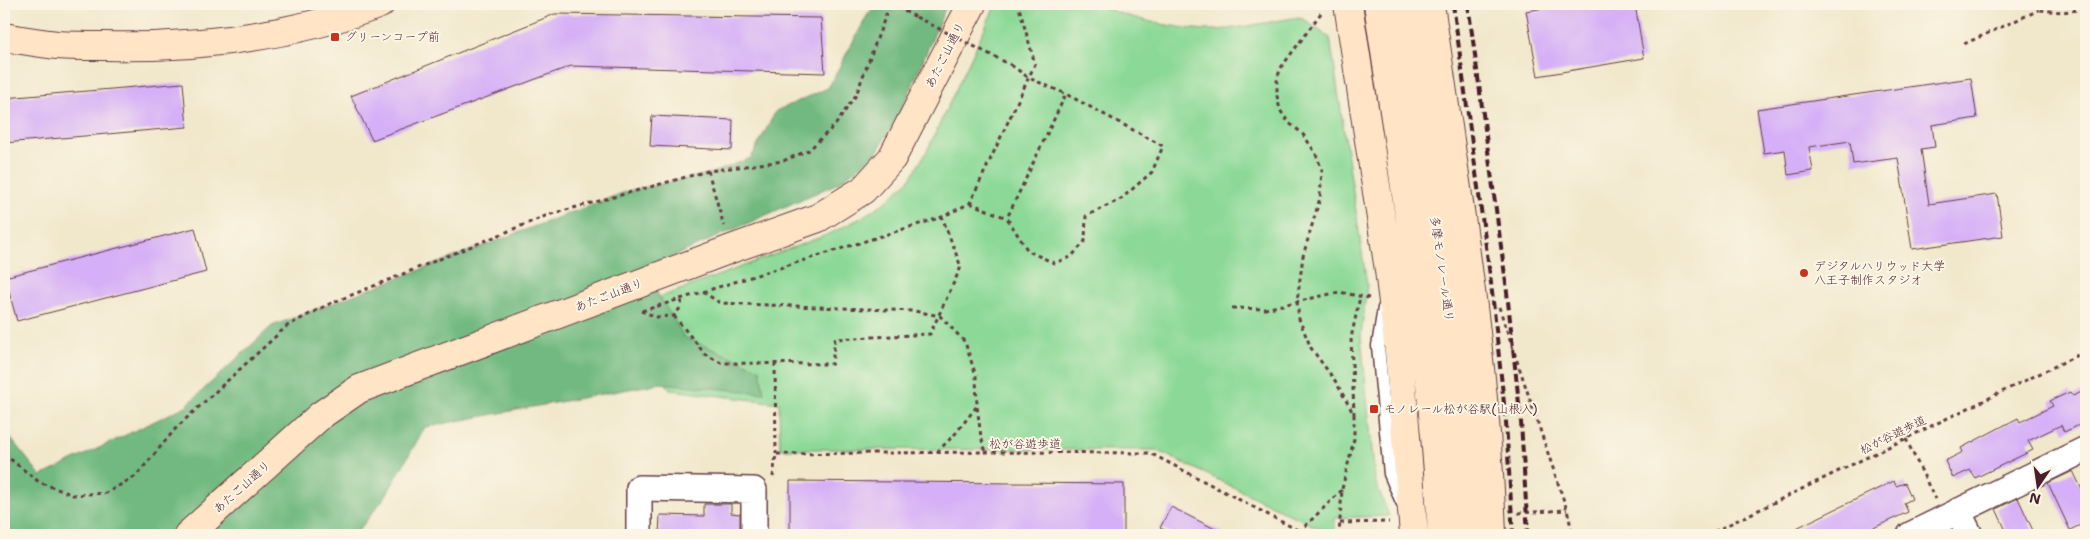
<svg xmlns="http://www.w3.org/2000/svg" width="2090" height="539" font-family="'Shantell Sans','Klee One',sans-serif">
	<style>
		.green { fill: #8cd997; stroke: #6b7c61 }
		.forest { fill: #71b980; stroke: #5e6c56 }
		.building { fill: #d5aff7 }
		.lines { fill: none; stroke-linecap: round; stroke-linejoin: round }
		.lane-casing { stroke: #633d43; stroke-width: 15 }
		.street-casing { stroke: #633d43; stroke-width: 28 }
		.secondary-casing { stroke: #633d43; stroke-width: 30 }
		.path { stroke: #633d43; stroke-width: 3; stroke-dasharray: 4 4; stroke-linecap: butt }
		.lane { stroke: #fff; stroke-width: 12 }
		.street { stroke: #fff; stroke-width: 25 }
		.secondary { stroke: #ffe4c6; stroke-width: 28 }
		.rail { stroke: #4a1f2b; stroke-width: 4; stroke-dasharray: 8 4; stroke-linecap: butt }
		.path-bridge { stroke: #633d43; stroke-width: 3; stroke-dasharray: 4 4; stroke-linecap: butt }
		.poi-dot { fill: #c8321e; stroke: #fcf5e5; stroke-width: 2 }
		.labels { text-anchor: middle; stroke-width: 4; stroke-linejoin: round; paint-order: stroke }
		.poi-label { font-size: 12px; fill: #4a1f2b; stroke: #fcf5e5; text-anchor: start }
		.street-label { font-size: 12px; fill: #4a1f2b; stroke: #fcf5e5 }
	</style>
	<rect width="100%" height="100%" fill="#fcf5e5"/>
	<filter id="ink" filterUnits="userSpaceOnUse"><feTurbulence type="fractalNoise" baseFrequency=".02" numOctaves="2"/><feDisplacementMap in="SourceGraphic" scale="10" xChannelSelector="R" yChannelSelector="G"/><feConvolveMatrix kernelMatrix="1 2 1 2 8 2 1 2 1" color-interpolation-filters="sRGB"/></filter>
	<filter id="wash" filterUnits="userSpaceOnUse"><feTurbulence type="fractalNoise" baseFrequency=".0096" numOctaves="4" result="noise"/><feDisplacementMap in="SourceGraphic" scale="20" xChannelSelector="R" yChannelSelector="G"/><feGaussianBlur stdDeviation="1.12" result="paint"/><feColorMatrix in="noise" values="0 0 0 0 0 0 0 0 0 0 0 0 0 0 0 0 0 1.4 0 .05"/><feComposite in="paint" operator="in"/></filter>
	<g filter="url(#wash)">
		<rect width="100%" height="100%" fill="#f1e8cc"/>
		<path class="green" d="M 996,4 L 1096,4 C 1124,18 1185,31 1216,30 C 1244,28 1272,21 1300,17 L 1330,38 L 1367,285 L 1361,336 L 1375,480 L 1389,516 L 1335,518 L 1335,533 L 1314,526 L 1156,450 L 780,449 L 779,403 L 671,390 L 610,316 L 829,234 L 859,219 L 887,201 L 909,180 L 927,151 Z"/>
		<path class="forest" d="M 877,4 L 947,4 L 906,100 L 876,154 L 838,183 L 663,261 L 656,291 L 684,337 L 760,369 L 764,393 L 661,383 L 425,427 L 385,497 L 355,535 L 4,535 L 4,430 L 41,476 L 186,406 L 272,326 L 628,191 L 712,173 L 751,158 L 776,111 L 828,88 L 868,14 Z"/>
		<g id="blocks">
			<path class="building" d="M 1568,4 L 1635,4 L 1644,58 L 1538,76 L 1526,11 Z
				M 555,14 L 821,18 L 825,73 L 571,66 L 372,140 L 351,96 Z
				M 1971,78 L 1977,118 L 1932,125 L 1935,147 L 1921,149 L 1929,204 L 1997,194 L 2003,236 L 1912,249 L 1898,158 L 1853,164 L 1850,141 L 1809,147 L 1813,171 L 1788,175 L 1785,150 L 1764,153 L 1757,109 Z
				M 183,83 L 187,127 L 4,143 L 4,98 Z
				M 652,116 L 733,120 L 732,150 L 650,146 Z
				M 195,228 L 206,272 L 17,321 L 5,277 Z
				M 2086,390 L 2086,422 L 2064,432 L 2061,425 L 2028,441 L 2033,450 L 1975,478 L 1970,470 L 1953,478 L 1945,461 L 1963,452 L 1961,448 L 2018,418 L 2020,422 L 2053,406 L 2050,401 L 2070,392 L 2073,396 Z
				M 2073,471 L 2086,498 L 2086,522 L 2070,530 L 2048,483 Z
				M 790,481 L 1124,484 L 1124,535 L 790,535 Z
				M 1894,481 L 1896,486 L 1905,483 L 1912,499 L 1904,503 L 1908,512 L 1869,530 L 1872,535 L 1782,535 Z
				M 2018,498 L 2035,535 L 2008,535 L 1996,509 Z
				M 704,504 L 731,504 L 731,513 L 740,514 L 740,535 L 659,535 L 660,515 L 704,516 Z
				M 1171,507 L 1227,535 L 1175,535 L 1160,528 Z"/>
		</g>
	</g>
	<g filter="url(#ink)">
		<use href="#blocks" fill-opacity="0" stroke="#633d43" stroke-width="1"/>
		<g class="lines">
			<g class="lane-casing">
				<path id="lane" d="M 1384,308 L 1378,346 L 1390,474 L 1402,502"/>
			</g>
			<g class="street-casing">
				<path id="street" d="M 1958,511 L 1970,535
					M 639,535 L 639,488 L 754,490 L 754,535
					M 1910,535 L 2086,449"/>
			</g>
			<g class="secondary-casing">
				<path id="secondary" d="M 1348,4 L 1389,270 L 1399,351 L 1414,535
					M 1378,4 C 1404,180 1433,357 1442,535
					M 1403,4 C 1429,180 1460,357 1467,535
					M 1430,4 C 1455,180 1486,357 1492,535
					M 4,37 C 21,40 39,43 57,45 C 73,46 90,46 106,46 C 200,48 293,36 380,4
					M 188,535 L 321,415 L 359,389 L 731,249 L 818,218 L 863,190 L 892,158 L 972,4"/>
			</g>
			<path class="path" d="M 890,4 L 916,17
				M 2036,4 L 2039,10 L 2062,12 L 2086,9
				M 1321,13 L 1280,69 L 1277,81 L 1277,96 L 1280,110 L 1289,123 L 1302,133 L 1315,152 L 1322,170 L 1320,198 L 1303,256 L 1297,302 L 1299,319 L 1311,348 L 1336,382 L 1354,415 L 1354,439 L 1342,489 L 1339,535
				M 1964,44 L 2039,10
				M 1011,65 L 1029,78 L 1066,94 L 1163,146 L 1152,172 L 1121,199 L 1086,216 L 1085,241 L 1071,257 L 1054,263 L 1028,251 L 1007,218 L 1066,94
				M 708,171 L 724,226
				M 970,203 L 1007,218
				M 703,292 L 720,303 L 914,311 L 940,316 L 965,342 L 976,376 L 977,406 L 981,437 L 986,452
				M 1499,307 L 1567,510 L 1573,535
				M 1232,308 L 1265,309 L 1339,292 L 1369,298
				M 641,311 L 657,317 L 674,316 L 681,307 L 682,298
				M 642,311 L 942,217 L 970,203 L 1035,64 L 1018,4
				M 674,316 L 705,354 L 721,363 L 832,364 L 835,339 L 930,334 L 961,267 L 942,217
				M 775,363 L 776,454
				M 1354,415 L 1351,338 L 1360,297
				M 1906,439 L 1935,499
				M 937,452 L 956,433 L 977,406
				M 4,454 L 39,482 L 73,495 L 106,493 L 136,476 L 177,427 L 287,326 L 327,305 L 548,215 L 708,171 L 783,161 L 809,150 L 836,124 L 856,95 L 890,4
				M 773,477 L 776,454 L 986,452 L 1150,453 L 1307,535
				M 1518,513 L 1567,510
				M 1340,523 L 1389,522
				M 1299,532 L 1342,490
				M 1707,535 L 2086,351"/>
			<use href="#lane" class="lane"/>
			<use href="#street" class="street"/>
			<use href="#secondary" class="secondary"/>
			<path class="rail" d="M 1453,4 L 1491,283 L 1506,422 L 1513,535
				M 1468,4 L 1506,283 L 1521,422 L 1528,535"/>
			<path class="path-bridge" d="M 916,17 L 1011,65"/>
		</g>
	</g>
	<g class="poi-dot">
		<rect x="330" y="32" width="10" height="10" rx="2.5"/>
		<circle cx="1804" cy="273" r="5"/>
		<rect x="1369" y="404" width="10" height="10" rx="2.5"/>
	</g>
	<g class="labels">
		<g class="poi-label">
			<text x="345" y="41">グリーンコープ前</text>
			<text x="1814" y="270">デジタルハリウッド大学<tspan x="1814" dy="14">八王子制作スタジオ</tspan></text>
			<text x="1384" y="413">モノレール松が谷駅(山根入)</text>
		</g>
		<g class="street-label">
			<text transform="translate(945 55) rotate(-63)" y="4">あたご山通り</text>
			<text transform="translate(1442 269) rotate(82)" y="4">多摩モノレール通り</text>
			<text transform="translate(609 295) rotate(-21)" y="4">あたご山通り</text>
			<text transform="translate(1893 435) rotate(-26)" y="4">松が谷遊歩道</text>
			<text x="1025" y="448">松が谷遊歩道</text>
			<text transform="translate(242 487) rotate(-42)" y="4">あたご山通り</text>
		</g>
	</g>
	<rect width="2090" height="539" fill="none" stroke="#fcf5e5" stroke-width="20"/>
	<g transform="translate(2038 486) rotate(193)" stroke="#fcf5e5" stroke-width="4" paint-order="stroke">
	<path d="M0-4L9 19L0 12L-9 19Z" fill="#4a1f2b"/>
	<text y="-8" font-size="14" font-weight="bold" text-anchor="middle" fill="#4a1f2b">N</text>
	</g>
</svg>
